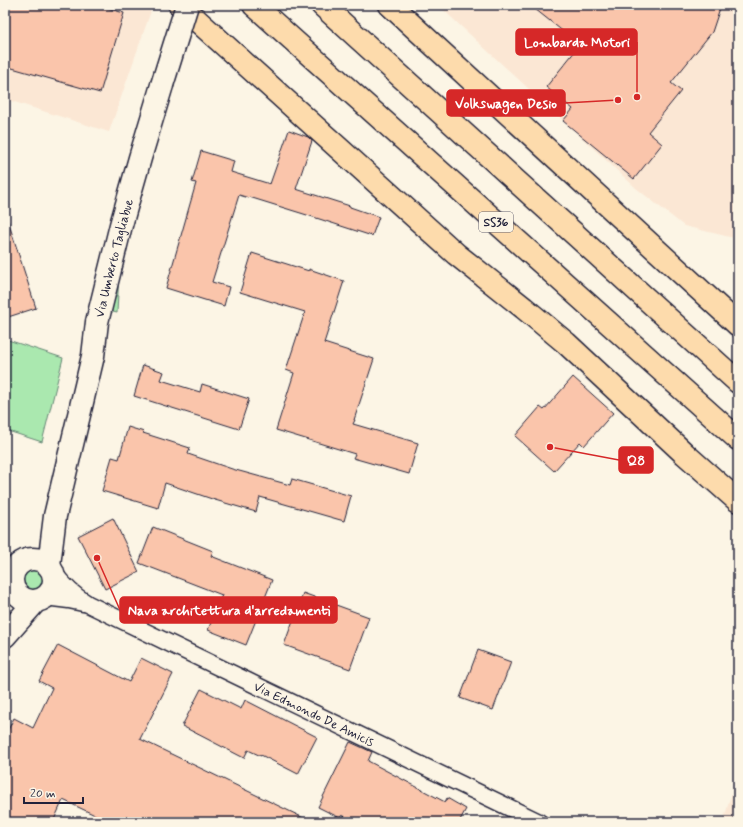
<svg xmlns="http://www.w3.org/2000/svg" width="743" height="827" font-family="Mynerve,sans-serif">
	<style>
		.built { fill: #fbe7d4 }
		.green { fill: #aae8af; stroke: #668575 }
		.building { fill: #fac5ab; stroke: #22223b }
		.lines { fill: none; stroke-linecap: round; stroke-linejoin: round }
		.street-casing { stroke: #22223b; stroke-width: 19 }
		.secondary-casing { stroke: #22223b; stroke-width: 25 }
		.highway-casing { stroke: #22223b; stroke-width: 25 }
		.street { stroke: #fcf5e5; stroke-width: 16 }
		.secondary { stroke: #fcf5e5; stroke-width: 22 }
		.highway { stroke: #fddbac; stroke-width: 22 }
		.secondary-bridge-casing { stroke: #22223b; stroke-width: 25; stroke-linecap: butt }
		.secondary-bridge { stroke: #fcf5e5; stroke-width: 22 }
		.labels { text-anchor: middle; stroke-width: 3; stroke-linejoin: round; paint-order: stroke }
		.shield { fill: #fcf5e5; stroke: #63616e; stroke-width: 1 }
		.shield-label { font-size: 12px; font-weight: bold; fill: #22223b }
		.street-label { font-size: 13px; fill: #22223b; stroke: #fcf5e5 }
		.leader { fill: none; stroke: #d62828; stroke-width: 1.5 }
		.callout-dot { fill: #d62828; stroke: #fcf5e5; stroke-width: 1.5 }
		.callout { fill: #d62828; stroke: #d62828; stroke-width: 1.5 }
		.callout-label { font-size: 14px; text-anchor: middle; font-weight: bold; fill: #fff }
	</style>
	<rect width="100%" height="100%" fill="#fcf5e5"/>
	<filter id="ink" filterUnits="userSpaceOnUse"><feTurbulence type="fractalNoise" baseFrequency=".025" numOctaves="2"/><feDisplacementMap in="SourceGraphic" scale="8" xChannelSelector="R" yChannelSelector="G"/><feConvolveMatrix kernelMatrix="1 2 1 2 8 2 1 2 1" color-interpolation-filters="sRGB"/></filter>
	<g filter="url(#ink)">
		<path class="built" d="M 5,5 L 153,5 L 109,132 L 5,99 Z
			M 438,5 L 738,5 L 738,239 L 684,226 L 636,188 Z
			M 738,772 L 738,822 L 723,822 Z"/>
		<path class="green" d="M 119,272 L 117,313 L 109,311 Z
			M 5,339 L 63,358 L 42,442 L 5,430 Z
			M19 580a14 14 0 1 1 28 0a14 14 0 1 1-28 0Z"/>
		<path class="building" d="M 5,5 L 97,5 L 124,13 L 100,93 L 5,66 Z
			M 530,5 L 721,5 L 712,32 L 671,83 L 681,91 L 648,132 L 662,144 L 634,179 L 563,121 L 573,109 L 546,87 L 580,45 Z
			M 289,130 L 308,137 L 312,141 L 296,189 L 350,206 L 350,207 L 379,217 L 372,236 L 307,215 L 249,197 L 249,198 L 239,195 L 212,282 L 229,287 L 224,306 L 166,288 L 196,183 L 192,182 L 201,151 L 234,161 L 231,172 L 270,184 Z
			M 5,221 L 8,221 L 36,308 L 5,318 Z
			M 252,253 L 309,271 L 309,269 L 344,281 L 324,343 L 374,359 L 354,420 L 355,420 L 353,424 L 418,443 L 409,474 L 353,458 L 355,454 L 276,430 L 294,373 L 286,370 L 305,312 L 240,292 Z
			M 143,365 L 164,372 L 161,380 L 200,392 L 202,384 L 249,399 L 239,429 L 134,396 Z
			M 573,377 L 613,413 L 584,446 L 580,442 L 554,471 L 515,436 L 540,407 L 544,410 Z
			M 128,427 L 144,432 L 143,433 L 190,448 L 188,454 L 232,469 L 290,485 L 292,479 L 351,496 L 344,521 L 260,497 L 256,512 L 215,500 L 165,483 L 158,508 L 102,491 L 112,457 L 119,459 Z
			M 113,518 L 139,572 L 105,589 L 78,536 Z
			M 153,527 L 213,551 L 211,556 L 272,580 L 246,645 L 208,630 L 222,595 L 139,563 Z
			M 303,593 L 369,617 L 350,669 L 284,645 Z
			M 58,645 L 129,682 L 141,658 L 173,674 L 140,739 L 312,822 L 110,822 L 63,800 L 53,822 L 5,822 L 5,736 L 14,718 L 33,728 L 52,688 L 39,681 Z
			M 478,650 L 511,662 L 493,710 L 460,698 Z
			M 201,689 L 241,709 L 245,700 L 317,737 L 298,774 L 261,755 L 261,756 L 248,750 L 244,758 L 182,726 Z
			M 350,742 L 372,752 L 368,761 L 445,802 L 447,798 L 466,809 L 459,822 L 355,822 L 342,815 L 340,818 L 318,807 Z"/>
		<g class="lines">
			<g class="street-casing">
				<g id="street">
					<path id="s1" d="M 53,572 C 63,585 74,596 88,604 L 539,822"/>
					<path d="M 45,597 L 69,600 L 83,603"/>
				</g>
			</g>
			<g class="secondary-casing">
				<g id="secondary">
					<circle cx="33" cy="580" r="21"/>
					<path id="s2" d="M 49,565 L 55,516 L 93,356 L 97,322 L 121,225 L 140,158 L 162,85"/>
					<path d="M 5,636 L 36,601"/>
				</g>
			</g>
			<g class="highway-casing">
				<path id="highway" d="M 180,5 L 456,254 L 524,308 L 566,343 L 685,454 L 738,501
					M 254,5 L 738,439
					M 322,5 L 738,382
					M 390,5 L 738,325"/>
			</g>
			<use href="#street" class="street"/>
			<use href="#secondary" class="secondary"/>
			<use href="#highway" class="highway"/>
			<g class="secondary-bridge-casing">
				<path id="secondary-bridge" d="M 162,85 L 187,5"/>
			</g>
			<use href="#secondary-bridge" class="secondary-bridge"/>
		</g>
	</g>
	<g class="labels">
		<rect class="shield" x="479" y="212" width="34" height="20" rx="3"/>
		<g class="shield-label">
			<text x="496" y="226">SS36</text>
		</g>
		<g class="street-label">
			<text dy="5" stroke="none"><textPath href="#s2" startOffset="314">Via Umberto Tagliabue</textPath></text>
			<text dy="5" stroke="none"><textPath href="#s1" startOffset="299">Via Edmondo De Amicis</textPath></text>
		</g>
	</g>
	<path class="leader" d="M637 97L637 42M618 100L565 103M550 447L619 460M97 558L120 610"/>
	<g class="callout-dot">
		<circle cx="637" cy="97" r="4"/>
		<circle cx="618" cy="100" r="4"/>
		<circle cx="550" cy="447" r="4"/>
		<circle cx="97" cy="558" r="4"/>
	</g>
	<g class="callout">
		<rect x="516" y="29" width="121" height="26" rx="4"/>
		<rect x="447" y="90" width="118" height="26" rx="4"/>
		<rect x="619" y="447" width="34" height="26" rx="4"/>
		<rect x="120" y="597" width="217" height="26" rx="4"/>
	</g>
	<g class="callout-label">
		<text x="577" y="47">Lombarda Motori</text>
		<text x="506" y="108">Volkswagen Desio</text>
		<text x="636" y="465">Q8</text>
		<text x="229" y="615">Nava architettura d'arredamenti</text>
	</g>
	<rect width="743" height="827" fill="none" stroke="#fcf5e5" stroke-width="20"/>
	<rect x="10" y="10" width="723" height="807" fill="none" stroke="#22223b" stroke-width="1.5" filter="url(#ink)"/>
	<path d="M24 797v6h59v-6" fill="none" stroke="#22223b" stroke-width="2"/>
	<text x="30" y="797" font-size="12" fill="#22223b" stroke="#fcf5e5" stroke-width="3" paint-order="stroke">20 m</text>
</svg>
